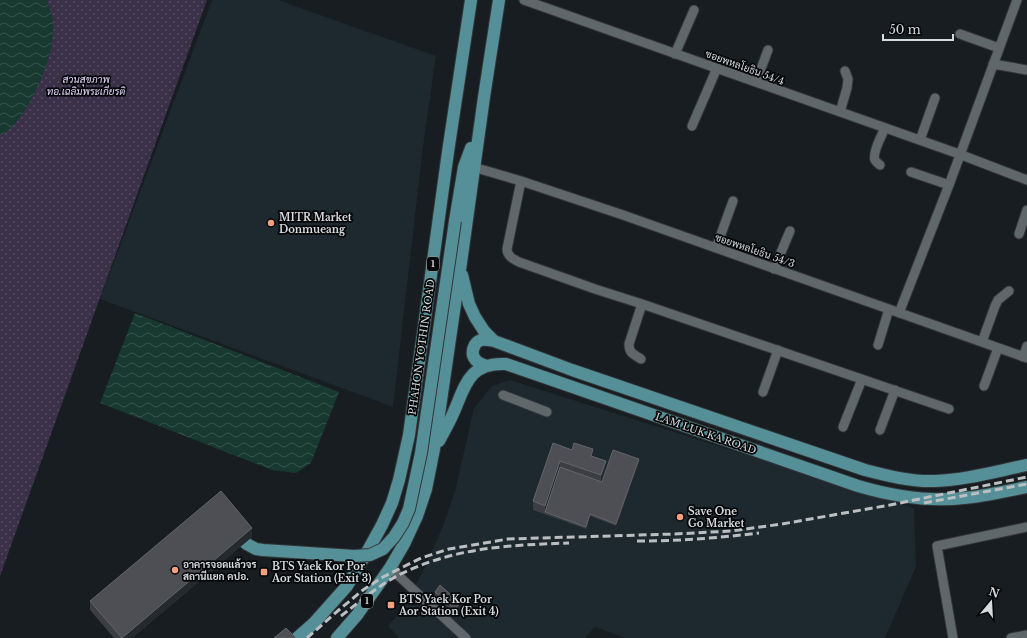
<svg xmlns="http://www.w3.org/2000/svg" width="1027" height="638" font-family="'Libre Baskerville',Sarabun,serif">
	<style>
		.built { fill: #1d282f }
		.park { fill: url(#park-dots) }
		.water { fill: url(#water-waves) }
		.lines { fill: none; stroke-linecap: round; stroke-linejoin: round }
		.minor-casing { stroke: #333639; stroke-width: 11 }
		.major-casing { stroke: #333639; stroke-width: 14 }
		.minor { stroke: #60676b; stroke-width: 9 }
		.major { stroke: #559098; stroke-width: 12 }
		.rail { stroke: #bcbfc2; stroke-width: 3; stroke-dasharray: 8 4; stroke-linecap: butt }
		.major-bridge-casing { stroke: #333639; stroke-width: 14; stroke-linecap: butt }
		.major-bridge { stroke: #559098; stroke-width: 12 }
		.wall { fill: #3c3e44 }
		.shaded-wall { fill: #262a2e }
		.building { fill: #4d4f54; stroke: #62656a }
		.poi-dot { fill: #f2a081; stroke: #050708; stroke-width: 1.5 }
		.labels { text-anchor: middle; stroke-width: 3.5; stroke-linejoin: round; paint-order: stroke }
		.shield { fill: #050708; stroke: #999b9e; stroke-width: 1 }
		.shield-label { font-size: 9px; font-weight: bold; fill: #d8dbde }
		.street-label { font-size: 10px; fill: #d8dbde; stroke: #050708 }
		.park-label { font-size: 10px; font-style: italic; fill: #e4d4fd; stroke: #050708 }
		.poi-label { font-size: 10px; font-weight: bold; fill: #d8dbde; stroke: #050708; text-anchor: start }
	</style>
	<defs>
		<pattern id="park-dots" width="8" height="8" patternUnits="userSpaceOnUse"><rect width="8" height="8" fill="#3a3048"/><path d="M2 2h.1M6 6h.1" fill="none" stroke="#564d62" stroke-width="1.8" stroke-linecap="round"/></pattern>
		<pattern id="water-waves" width="16" height="10" patternUnits="userSpaceOnUse"><rect width="16" height="10" fill="#17392f"/><path d="M0 5q4-4 8 0t8 0" fill="none" stroke="#38554d"/></pattern>
	</defs>
	<rect width="100%" height="100%" fill="#171d20"/>
	<path class="built" d="M 212,0 L 278,0 L 436,56 L 423,147 L 393,407 L 100,299 Z
		M 510,380 L 914,508 L 916,567 L 885,638 L 625,638 L 595,627 L 585,638 L 399,638 L 388,626 L 401,611 L 424,569 L 443,526 L 455,491 L 474,408 L 492,386 Z"/>
	<path class="park" d="M 0,0 L 207,0 L 0,576 Z"/>
	<path class="water" d="M 0,0 L 47,0 C 49,7 52,14 53,21 C 54,27 53,35 52,42 C 50,65 23,128 0,135 Z
		M 135,313 L 339,392 L 311,463 L 296,473 L 272,470 L 100,403 Z"/>
	<g class="lines">
		<g class="minor-casing">
			<path id="minor" d="M 524,0 L 959,154 L 1027,180
				M 960,34 L 999,48
				M 675,54 L 694,10
				M 993,64 L 1027,70
				M 756,82 L 768,50
				M 840,112 L 847,88 L 848,79 L 845,71
				M 692,126 L 717,68
				M 920,140 L 935,98
				M 880,165 C 879,164 876,162 875,160 C 872,153 882,135 885,128
				M 473,167 L 521,181 L 623,215 L 1027,358
				M 911,172 L 949,185
				M 521,181 L 507,249 C 507,256 513,259 519,262 L 595,289 L 642,304 L 949,409
				M 1019,234 L 1027,210
				M 716,248 L 733,201
				M 774,269 L 790,231
				M 899,313 L 949,185 L 1017,0
				M 982,342 L 995,306 L 998,300 L 1009,291
				M 878,345 L 889,309
				M 1023,357 L 1027,346
				M 641,359 C 633,354 629,353 629,344 L 642,304
				M 984,386 L 998,348
				M 763,392 L 778,350
				M 503,395 L 547,412
				M 843,427 L 862,379
				M 880,430 L 895,390
				M 390,568 L 466,638
				M 953,638 L 937,546 L 1027,527
				M 1011,638 L 1027,635"/>
		</g>
		<g class="major-casing">
			<path id="major" d="M 455,221 L 464,167 L 471,148
				M 462,275 L 469,304 L 475,317 L 484,331 L 494,341 L 572,370 L 865,470 C 888,476 912,482 935,481 C 966,480 997,471 1027,465
				M 486,366 C 482,364 477,363 475,359 C 470,353 474,342 481,340 C 486,339 490,340 494,341
				M 439,441 C 443,433 448,425 452,416 C 465,388 467,362 506,364 L 858,486 C 892,496 928,502 964,498 C 985,496 1006,491 1027,487
				M 297,638 L 314,623 L 347,586 L 366,554 L 382,525 L 392,503 L 399,480 L 409,435 L 448,152 L 471,0
				M 337,638 L 357,615 L 390,568 L 404,544 L 417,516 L 426,489 L 434,449 L 460,270 L 484,97 L 499,0"/>
		</g>
		<use href="#minor" class="minor"/>
		<use href="#major" class="major"/>
		<path class="rail" d="M 924,503 L 1027,484
			M 637,541 C 678,541 718,538 759,533
			M 341,616 C 362,600 382,582 407,571 C 460,547 512,545 569,543
			M 307,638 L 340,609 L 363,590 L 383,577 L 421,558 L 449,549 L 508,539 L 675,534 L 731,531 L 782,524 L 890,505 L 1027,477"/>
		<g class="major-bridge-casing">
			<path id="major-bridge" d="M 245,543 L 256,549 L 263,550 L 354,556 L 370,555 L 383,549 L 394,537 L 403,523 L 409,509 L 421,453 L 455,221"/>
		</g>
		<use href="#major-bridge" class="major-bridge"/>
	</g>
	<path class="wall" d="M 553,443 L 593,457 L 606,469 L 639,462 L 616,526 L 590,516 L 586,529 L 533,510 L 533,501 Z
		M 252,537 L 132,638 L 114,638 L 90,610 L 90,601 Z
		M 435,592 L 460,607 L 455,614 L 435,596 Z"/>
	<path class="shaded-wall" d="M 593,449 L 593,458 L 591,456 Z
		M 639,459 L 639,462 L 616,526 L 616,524 Z
		M 560,461 L 560,470 L 545,512 L 545,514 L 545,506 Z
		M 606,461 L 606,470 L 601,484 L 601,475 Z
		M 590,514 L 590,516 L 586,529 L 586,527 Z
		M 252,528 L 252,537 L 132,638 L 122,638 Z
		M 460,603 L 460,607 L 455,614 L 455,609 Z"/>
	<path class="building" d="M 553,443 L 572,450 L 574,443 L 593,449 L 591,456 L 606,461 L 601,475 L 560,461 L 545,506 L 533,501 Z
		M 613,450 L 639,459 L 616,524 L 590,514 L 586,527 L 545,512 L 560,467 L 602,482 Z
		M 221,491 L 252,528 L 122,638 L 90,601 Z
		M 440,585 L 460,603 L 455,609 L 435,592 Z
		M 286,628 L 296,638 L 274,638 Z"/>
	<g class="poi-dot">
		<circle cx="271" cy="223" r="4"/>
		<circle cx="680" cy="517" r="4"/>
		<circle cx="175" cy="570" r="4"/>
		<rect x="260" y="568" width="8" height="8" rx="2"/>
		<rect x="387" y="601" width="8" height="8" rx="2"/>
	</g>
	<g class="labels">
		<g class="shield">
			<rect x="427" y="257" width="12" height="14" rx="3"/>
			<rect x="361" y="594" width="12" height="14" rx="3"/>
		</g>
		<g class="shield-label">
			<text x="433" y="267">1</text>
			<text x="367" y="604">1</text>
		</g>
		<g class="street-label">
			<text transform="translate(745 67) rotate(20)" y="4">ซอยพหลโยธิน 54/4</text>
			<text transform="translate(755 250) rotate(19)" y="4">ซอยพหลโยธิน 54/3</text>
			<text transform="translate(421 347) rotate(-82)" y="4">PHAHON YOTHIN ROAD</text>
			<text transform="translate(706 433) rotate(19)" y="4">LAM LUK KA ROAD</text>
		</g>
		<g class="park-label">
			<text x="86" y="83">สวนสุขภาพ<tspan x="86" dy="12">ทอ.เฉลิมพระเกียรติ</tspan></text>
		</g>
		<g class="poi-label">
			<text x="279" y="221">MITR Market<tspan x="279" dy="12">Donmueang</tspan></text>
			<text x="688" y="515">Save One<tspan x="688" dy="12">Go Market</tspan></text>
			<text x="183" y="568">อาคารจอดแล้วจร<tspan x="183" dy="12">สถานีแยก คปอ.</tspan></text>
			<text x="272" y="570">BTS Yaek Kor Por<tspan x="272" dy="12">Aor Station (Exit 3)</tspan></text>
			<text x="399" y="603">BTS Yaek Kor Por<tspan x="399" dy="12">Aor Station (Exit 4)</tspan></text>
		</g>
	</g>
	<g transform="translate(991 602) rotate(18)" stroke="#050708" stroke-width="3" paint-order="stroke">
	<path d="M0-3L7 15L0 10L-7 15Z" fill="#d8dbde"/>
	<text y="-6" font-size="11" font-weight="bold" text-anchor="middle" fill="#d8dbde">N</text>
	</g>
	<path d="M883 34v6h70v-6" fill="none" stroke="#d8dbde" stroke-width="2"/>
	<text x="889" y="34" font-size="12" fill="#d8dbde" stroke="#050708" stroke-width="3" paint-order="stroke">50 m</text>
</svg>
